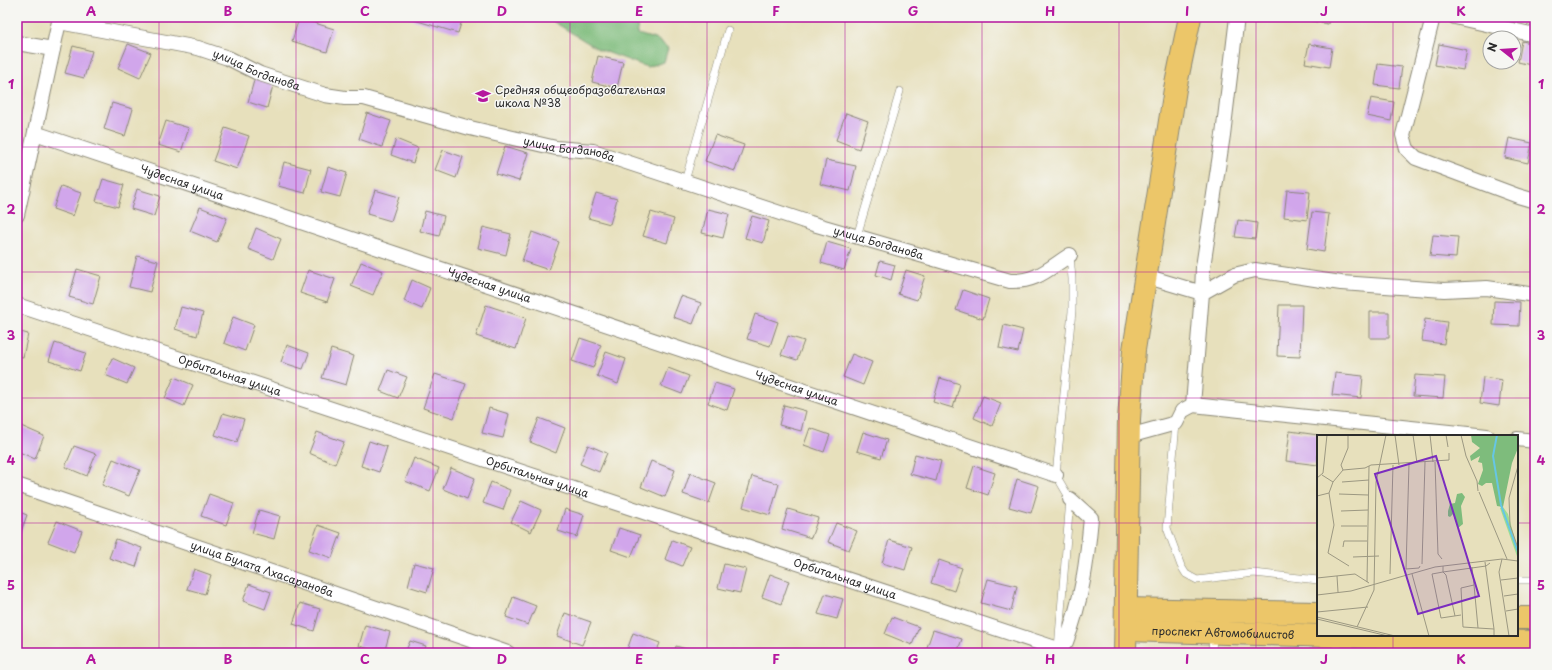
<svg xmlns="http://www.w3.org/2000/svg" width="1552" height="670" font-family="'Playpen Sans',sans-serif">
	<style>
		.forest { fill: #7ebc7c; stroke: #547454 }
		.building { fill: #d1a6eb }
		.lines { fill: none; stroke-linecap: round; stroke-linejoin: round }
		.lane-casing { stroke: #898674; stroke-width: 8 }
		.street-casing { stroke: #898674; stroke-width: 16 }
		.primary-casing { stroke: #898674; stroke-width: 24 }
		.lane { stroke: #fff; stroke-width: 7 }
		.street { stroke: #fff; stroke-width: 14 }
		.primary { stroke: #ecc669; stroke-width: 22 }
		.grid { fill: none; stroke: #b5179e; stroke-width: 1; stroke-opacity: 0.55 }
		.labels { text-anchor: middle; stroke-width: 3; stroke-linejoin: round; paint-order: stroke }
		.street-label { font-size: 11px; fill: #2b2b2b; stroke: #f6f6f2 }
		.poi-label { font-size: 11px; fill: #2b2b2b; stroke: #f6f6f2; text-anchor: start }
		.inset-river { fill: none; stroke: #66c6e4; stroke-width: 2 }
		.inset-road { fill: none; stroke: #9c9882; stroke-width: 1 }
		.view { fill: #7b2cbf; fill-opacity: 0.15; stroke: #7b2cbf; stroke-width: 2 }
		.inset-edge { fill: none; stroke: #2b2b2b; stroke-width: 2 }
		.neatline { fill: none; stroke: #b5179e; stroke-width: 1.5 }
		.grid-label { font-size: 13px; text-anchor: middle; font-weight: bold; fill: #b5179e }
	</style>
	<rect width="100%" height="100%" fill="#f6f6f2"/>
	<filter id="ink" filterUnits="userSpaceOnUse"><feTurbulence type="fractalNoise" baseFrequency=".025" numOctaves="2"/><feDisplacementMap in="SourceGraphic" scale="8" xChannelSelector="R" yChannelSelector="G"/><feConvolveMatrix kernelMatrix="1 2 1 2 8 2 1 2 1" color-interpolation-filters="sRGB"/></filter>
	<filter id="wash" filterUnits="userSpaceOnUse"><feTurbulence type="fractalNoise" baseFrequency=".012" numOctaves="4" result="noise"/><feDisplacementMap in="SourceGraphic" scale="16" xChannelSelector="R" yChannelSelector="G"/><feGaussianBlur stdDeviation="0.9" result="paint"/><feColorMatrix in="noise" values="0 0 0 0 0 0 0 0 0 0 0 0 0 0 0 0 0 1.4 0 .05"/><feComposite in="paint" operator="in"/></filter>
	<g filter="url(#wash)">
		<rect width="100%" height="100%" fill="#e7e0bc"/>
		<path class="forest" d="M 549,17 L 641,17 L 637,22 L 638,34 L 658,40 L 668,48 L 664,62 L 647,67 L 598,49 L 554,22 Z"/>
		<g id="blocks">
			<path class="building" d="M 82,17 L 102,17 L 101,22 Z
				M 404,17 L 463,17 L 458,33 Z
				M 1301,17 L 1329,17 L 1328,24 L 1301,19 Z
				M 299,18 L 334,29 L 327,52 L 292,41 Z
				M 1522,41 L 1535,44 L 1535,66 L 1518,62 Z
				M 128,44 L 151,53 L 140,78 L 118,68 Z
				M 1309,44 L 1332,48 L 1329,67 L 1305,63 Z
				M 1439,44 L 1467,50 L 1463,70 L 1435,65 Z
				M 73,46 L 92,51 L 84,78 L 65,73 Z
				M 598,56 L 623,62 L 617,88 L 592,82 Z
				M 1378,64 L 1402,67 L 1399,88 L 1375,85 Z
				M 255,77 L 274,82 L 267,108 L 248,102 Z
				M 1371,98 L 1394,102 L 1391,121 L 1367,116 Z
				M 112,103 L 133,109 L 125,136 L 104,129 Z
				M 367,113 L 391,121 L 382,147 L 359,139 Z
				M 846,113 L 868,121 L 859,149 L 836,140 Z
				M 166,121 L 189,128 L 181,152 L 158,145 Z
				M 225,128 L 249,136 L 237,169 L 213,161 Z
				M 715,135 L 744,145 L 735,171 L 705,161 Z
				M 1509,138 L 1532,143 L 1528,163 L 1505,158 Z
				M 396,139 L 418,148 L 413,163 L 391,155 Z
				M 505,146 L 528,153 L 519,181 L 496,174 Z
				M 443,150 L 463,157 L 456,178 L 435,170 Z
				M 826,160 L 856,166 L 850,191 L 820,184 Z
				M 284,162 L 311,169 L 305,193 L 278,186 Z
				M 328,167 L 347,173 L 340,197 L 321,192 Z
				M 103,179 L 124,185 L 118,207 L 96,201 Z
				M 61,186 L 81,193 L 73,216 L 53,209 Z
				M 137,189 L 160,196 L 154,216 L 131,209 Z
				M 375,190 L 399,197 L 391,221 L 367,214 Z
				M 1287,190 L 1310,192 L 1307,220 L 1284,217 Z
				M 596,193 L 617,199 L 610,224 L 588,218 Z
				M 200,207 L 227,218 L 217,242 L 190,231 Z
				M 708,209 L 729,214 L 723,238 L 702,233 Z
				M 425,211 L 444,216 L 439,236 L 420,231 Z
				M 651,212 L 674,219 L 667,243 L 643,236 Z
				M 1312,212 L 1329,214 L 1324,252 L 1307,249 Z
				M 752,216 L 769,221 L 763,243 L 745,238 Z
				M 1238,220 L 1257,223 L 1255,239 L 1235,237 Z
				M 483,227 L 511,234 L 506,255 L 478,248 Z
				M 256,228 L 281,239 L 273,259 L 248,249 Z
				M 532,232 L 559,242 L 549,270 L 522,261 Z
				M 1433,235 L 1458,237 L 1456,258 L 1430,256 Z
				M 827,242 L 851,249 L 844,270 L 821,263 Z
				M 137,256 L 158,261 L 150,292 L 129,287 Z
				M 880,261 L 895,265 L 891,280 L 876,275 Z
				M 361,262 L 383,271 L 373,295 L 351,286 Z
				M 77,269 L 101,276 L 93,304 L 69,297 Z
				M 308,270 L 335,279 L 327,302 L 300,293 Z
				M 906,270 L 925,276 L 917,300 L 898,294 Z
				M 412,280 L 430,288 L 422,309 L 404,301 Z
				M 963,290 L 989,299 L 983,319 L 956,310 Z
				M 681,296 L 701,303 L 693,324 L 673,317 Z
				M 1494,301 L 1520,302 L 1519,326 L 1493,325 Z
				M 486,305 L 526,318 L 516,349 L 476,336 Z
				M 1279,305 L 1302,305 L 1300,357 L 1277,356 Z
				M 181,307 L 203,313 L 197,336 L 175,329 Z
				M 1370,312 L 1389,312 L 1389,338 L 1370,338 Z
				M 755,314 L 778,322 L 770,346 L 747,339 Z
				M 233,317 L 254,325 L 245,351 L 224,343 Z
				M 1425,319 L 1447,322 L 1444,344 L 1422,341 Z
				M 1004,325 L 1023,330 L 1018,352 L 999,348 Z
				M 17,331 L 28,334 L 23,357 L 17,356 Z
				M 788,336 L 804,341 L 797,360 L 781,355 Z
				M 580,338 L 601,345 L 593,368 L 572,361 Z
				M 55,343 L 86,353 L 80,371 L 49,361 Z
				M 287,345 L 309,353 L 303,369 L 281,362 Z
				M 331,349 L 354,356 L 346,385 L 322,378 Z
				M 606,352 L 626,359 L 618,384 L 597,376 Z
				M 852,354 L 872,362 L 863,385 L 843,377 Z
				M 112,358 L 134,368 L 127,384 L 105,375 Z
				M 668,368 L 689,376 L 682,394 L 661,386 Z
				M 388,370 L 407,377 L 398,398 L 380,391 Z
				M 1335,373 L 1363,376 L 1361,398 L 1332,395 Z
				M 435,374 L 466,384 L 454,418 L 423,408 Z
				M 1415,375 L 1445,377 L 1443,398 L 1413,396 Z
				M 174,377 L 193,385 L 184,406 L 165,398 Z
				M 1483,377 L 1502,380 L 1499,406 L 1480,403 Z
				M 940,378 L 960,384 L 953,408 L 933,402 Z
				M 715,383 L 734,389 L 727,410 L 708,403 Z
				M 983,396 L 1001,403 L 992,426 L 974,418 Z
				M 784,405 L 806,411 L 801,431 L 779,425 Z
				M 489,408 L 509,414 L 503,438 L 482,433 Z
				M 223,413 L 244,419 L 237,442 L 215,435 Z
				M 539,418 L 565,428 L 556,453 L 530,442 Z
				M 21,426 L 44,436 L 35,459 L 17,451 L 17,435 Z
				M 810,428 L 830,435 L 824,452 L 804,445 Z
				M 1290,431 L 1318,435 L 1318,465 L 1286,461 Z
				M 317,432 L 344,442 L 335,464 L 309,453 Z
				M 863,432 L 887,440 L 881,458 L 857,451 Z
				M 369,441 L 387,447 L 379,472 L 361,466 Z
				M 588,445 L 607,453 L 599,472 L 580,464 Z
				M 74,446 L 96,454 L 87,476 L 65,467 Z
				M 915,454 L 941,461 L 936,481 L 910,474 Z
				M 414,458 L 439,468 L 430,491 L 405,481 Z
				M 113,459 L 140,470 L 129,496 L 102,485 Z
				M 651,461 L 675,470 L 665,497 L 641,487 Z
				M 974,466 L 995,473 L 988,495 L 967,488 Z
				M 451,468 L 475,478 L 467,499 L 443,489 Z
				M 690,473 L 716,483 L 709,503 L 683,494 Z
				M 752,476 L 779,484 L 770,515 L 743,507 Z
				M 1017,479 L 1039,486 L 1031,513 L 1009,507 Z
				M 491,482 L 510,490 L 503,510 L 483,503 Z
				M 209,494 L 234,503 L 226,525 L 201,516 Z
				M 521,501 L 541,510 L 531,532 L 511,522 Z
				M 565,509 L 584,515 L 577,537 L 558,531 Z
				M 788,509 L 818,518 L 811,538 L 782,529 Z
				M 259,510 L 280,516 L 274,539 L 252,533 Z
				M 17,511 L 27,515 L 19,537 L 17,536 Z
				M 57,521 L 82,531 L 74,552 L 48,542 Z
				M 836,523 L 857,531 L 849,550 L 828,542 Z
				M 318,525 L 341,533 L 332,558 L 309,550 Z
				M 619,528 L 640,535 L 631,557 L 611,550 Z
				M 116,539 L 142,548 L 136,567 L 109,558 Z
				M 672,540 L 690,547 L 682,566 L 665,559 Z
				M 889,540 L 912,547 L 905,570 L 882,563 Z
				M 939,560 L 962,568 L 954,591 L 931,583 Z
				M 414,563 L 434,568 L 427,592 L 408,586 Z
				M 724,564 L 746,569 L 740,593 L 718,588 Z
				M 194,569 L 211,575 L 205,594 L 187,589 Z
				M 770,574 L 789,581 L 781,604 L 762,597 Z
				M 988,579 L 1017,586 L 1011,611 L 981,603 Z
				M 249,584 L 271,592 L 265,609 L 243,601 Z
				M 825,594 L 843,599 L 837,619 L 818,614 Z
				M 513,597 L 536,606 L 528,625 L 506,617 Z
				M 300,603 L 320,609 L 314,631 L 293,624 Z
				M 565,613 L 591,622 L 582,645 L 557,636 Z
				M 892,617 L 919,627 L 912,645 L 885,634 Z
				M 365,625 L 390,632 L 384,653 L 359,646 Z
				M 933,630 L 962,639 L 957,653 L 925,653 Z
				M 633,633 L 660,643 L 656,653 L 626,653 Z
				M 410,641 L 426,646 L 423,653 L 405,653 Z
				M 676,646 L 700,653 L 674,653 Z"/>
		</g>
	</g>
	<g filter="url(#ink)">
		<use href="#blocks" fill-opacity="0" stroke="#898674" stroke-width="1"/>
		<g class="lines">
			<g class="lane-casing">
				<path id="lane" d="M 685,181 L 728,30
					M 857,236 L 900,91
					M 1176,423 L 1167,528 L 1181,566 L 1186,574 L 1197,580 L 1254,573 L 1318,580
					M 1517,580 L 1535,580
					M 1058,649 L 1070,499 L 1056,475 L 1072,311 L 1072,279 L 1070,255
					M 1212,653 L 1213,635
					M 1336,653 L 1340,640"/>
			</g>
			<g class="street-casing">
				<g id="street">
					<path d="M 1433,17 L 1403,135 L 1407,149 L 1416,158 L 1518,196 L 1535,201"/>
					<path d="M 1455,17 L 1535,35"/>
					<path id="s1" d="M 59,22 L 198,48 L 228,58 L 260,74 L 325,95 L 345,98 L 364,98 L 470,128 L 556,148 L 593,151 L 810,223 L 1010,281 C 1037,282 1048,269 1070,255"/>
					<path d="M 17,43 L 53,49"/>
					<path id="s2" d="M 35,133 L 1056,475"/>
					<path d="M 17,215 L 60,17"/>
					<path d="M 1145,276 L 1202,293 L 1203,267 L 1223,135 L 1237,17"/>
					<path id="s3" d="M 17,305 L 1058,649 L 1062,647 L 1066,642 C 1082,600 1087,562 1091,518 L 1070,499"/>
					<path d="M 1129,436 L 1176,423 L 1182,411 L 1193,405"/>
					<path d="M 1487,436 L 1193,405 L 1202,293 L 1234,275 L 1255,270 L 1341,283 L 1444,290 L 1487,288 L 1535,295"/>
					<path d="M 1517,439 L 1535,441"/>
					<path id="s4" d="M 17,485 L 508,653"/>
				</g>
			</g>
			<g class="primary-casing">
				<g id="primary">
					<path d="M 1126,609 L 1318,613"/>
					<path d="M 1517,618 L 1535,618"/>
					<path id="s5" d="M 1126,630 L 1535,642"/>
					<path d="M 1125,653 L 1129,419 L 1134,350 L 1175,89 L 1190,17"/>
				</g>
			</g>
			<use href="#lane" class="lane"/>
			<use href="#street" class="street"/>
			<use href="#primary" class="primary"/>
		</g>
	</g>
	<path class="grid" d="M 159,17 L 159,653M 296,17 L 296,653M 433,17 L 433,653M 570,17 L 570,653M 707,17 L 707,653M 845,17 L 845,653M 982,17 L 982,653M 1119,17 L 1119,653M 1256,17 L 1256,653M 1393,17 L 1393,436M 17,147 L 1535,147M 17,272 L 1535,272M 17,398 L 1535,398M 17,523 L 1318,523M 1517,523 L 1535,523M 1393,635 L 1393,653"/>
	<defs>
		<g id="school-bare" transform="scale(1.2)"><path d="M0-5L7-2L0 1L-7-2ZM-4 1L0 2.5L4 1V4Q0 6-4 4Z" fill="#b5179e" stroke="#f6f6f2" stroke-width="2.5" paint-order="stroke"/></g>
	</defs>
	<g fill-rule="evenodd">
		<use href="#school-bare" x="483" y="96"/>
	</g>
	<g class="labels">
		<g class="street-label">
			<text dy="4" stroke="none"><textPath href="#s1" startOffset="204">улица Богданова</textPath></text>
			<text dy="4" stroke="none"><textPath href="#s1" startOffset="528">улица Богданова</textPath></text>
			<text dy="4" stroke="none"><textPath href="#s2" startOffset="155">Чудесная улица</textPath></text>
			<text dy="4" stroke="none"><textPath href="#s1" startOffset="852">улица Богданова</textPath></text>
			<text dy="4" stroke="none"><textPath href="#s2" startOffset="479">Чудесная улица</textPath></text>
			<text dy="4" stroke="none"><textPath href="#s3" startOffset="224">Орбитальная улица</textPath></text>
			<text dy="4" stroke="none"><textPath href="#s2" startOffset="803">Чудесная улица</textPath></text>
			<text dy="4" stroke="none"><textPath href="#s3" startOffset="548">Орбитальная улица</textPath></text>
			<text dy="4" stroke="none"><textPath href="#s4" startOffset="259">улица Булата Лхасаранова</textPath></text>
			<text dy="4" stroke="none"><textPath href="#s3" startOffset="872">Орбитальная улица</textPath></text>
			<text dy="4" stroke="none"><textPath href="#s5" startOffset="97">проспект Автомобилистов</textPath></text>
		</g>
		<g class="poi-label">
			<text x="495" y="94">Средняя общеобразовательная<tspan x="495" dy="13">школа №38</tspan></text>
		</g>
	</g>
	<g transform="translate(1317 435)">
		<rect width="201" height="201" fill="#e7e0bc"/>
		<path d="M 186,72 L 191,79 L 201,115 L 201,124 L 183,73 Z" fill="#9edd92"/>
		<path d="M 154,0 L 201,0 L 201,13 L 195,28 L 186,72 L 180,71 L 175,48 L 169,48 L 165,51 L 161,49 L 166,35 L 165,28 L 161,27 L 163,21 L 154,26 L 153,21 L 163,13 L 155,7 ZM 145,58 L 148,62 L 144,71 L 146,89 L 141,93 L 136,79 L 133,82 L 131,81 L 131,76 L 133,69 L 138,68 L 140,59 Z" fill="#7ebc7c"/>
		<path class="inset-river" d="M 180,0 L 176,21 L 184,70 L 201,117"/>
		<path class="inset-road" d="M 78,0 L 82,30M 96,0 L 100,28M 113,0 L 116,27M 129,0 L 131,12M 144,0 L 149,21 L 160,46 L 161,56M 118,27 L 121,119 L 125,124M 92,29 L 89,134 L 102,133 L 103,131M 201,31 L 192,63 L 193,90 L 201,113M 26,35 L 48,33 L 54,30 L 132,25 L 132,18M 5,40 L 16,47M 0,43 L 6,38 L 10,0M 25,47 L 52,45M 162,57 L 190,124M 12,58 L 17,90 L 11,118 L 32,131M 22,59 L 51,60M 0,61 L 12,58 L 16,47 L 26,35 L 24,30 L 31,13 L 31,0M 24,76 L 51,75M 0,85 L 0,118M 24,91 L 50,91M 26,112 L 27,106 L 50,106M 36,122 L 62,121M 185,124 L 182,137 L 192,201M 168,127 L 177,194M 105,129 L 108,27M 126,131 L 126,137 L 169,131 L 173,128M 155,132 L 157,150 L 161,193 L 146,192 L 144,153 L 157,150M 73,139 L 76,30M 95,139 L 112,201M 20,141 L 21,157M 0,143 L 38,139 L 52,148M 184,145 L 201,143M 50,147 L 52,31M 0,160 L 34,156 L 118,132 L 185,124 L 201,126M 187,161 L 201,159M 189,176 L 201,174M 0,177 L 51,172M 138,181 L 129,140 L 126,137 L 115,139 L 124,183 L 144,180M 0,182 L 78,201M 0,184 L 71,201M 40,192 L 57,155 L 59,47 L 69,0M 161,193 L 177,194 L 177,201"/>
		<path class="view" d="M 119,21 L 162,161 L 101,179 L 58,39 Z"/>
		<rect width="201" height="201" class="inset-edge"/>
	</g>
	<rect width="1552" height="670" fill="none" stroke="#f6f6f2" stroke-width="44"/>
	<g transform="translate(1502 50) rotate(287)"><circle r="19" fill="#f6f6f2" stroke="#a5a5a2"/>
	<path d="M0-3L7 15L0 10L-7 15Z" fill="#b5179e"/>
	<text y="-6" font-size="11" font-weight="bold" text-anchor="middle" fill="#2b2b2b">N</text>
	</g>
	<rect x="22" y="22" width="1508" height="626" class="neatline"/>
	<g class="grid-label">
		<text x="91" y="16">A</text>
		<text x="228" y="16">B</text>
		<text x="365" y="16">C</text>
		<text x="502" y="16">D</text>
		<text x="639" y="16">E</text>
		<text x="776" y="16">F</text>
		<text x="913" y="16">G</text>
		<text x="1050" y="16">H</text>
		<text x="1187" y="16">I</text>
		<text x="1324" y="16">J</text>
		<text x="1461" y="16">K</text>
		<text x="11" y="89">1</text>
		<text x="1541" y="89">1</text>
		<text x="11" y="214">2</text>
		<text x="1541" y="214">2</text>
		<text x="11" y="340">3</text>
		<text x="1541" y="340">3</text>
		<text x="11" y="465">4</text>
		<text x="1541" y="465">4</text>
		<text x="11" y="590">5</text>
		<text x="1541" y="590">5</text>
		<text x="91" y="664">A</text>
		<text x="228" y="664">B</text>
		<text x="365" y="664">C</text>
		<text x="502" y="664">D</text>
		<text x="639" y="664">E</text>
		<text x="776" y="664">F</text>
		<text x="913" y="664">G</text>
		<text x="1050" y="664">H</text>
		<text x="1187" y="664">I</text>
		<text x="1324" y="664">J</text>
		<text x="1461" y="664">K</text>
	</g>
</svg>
